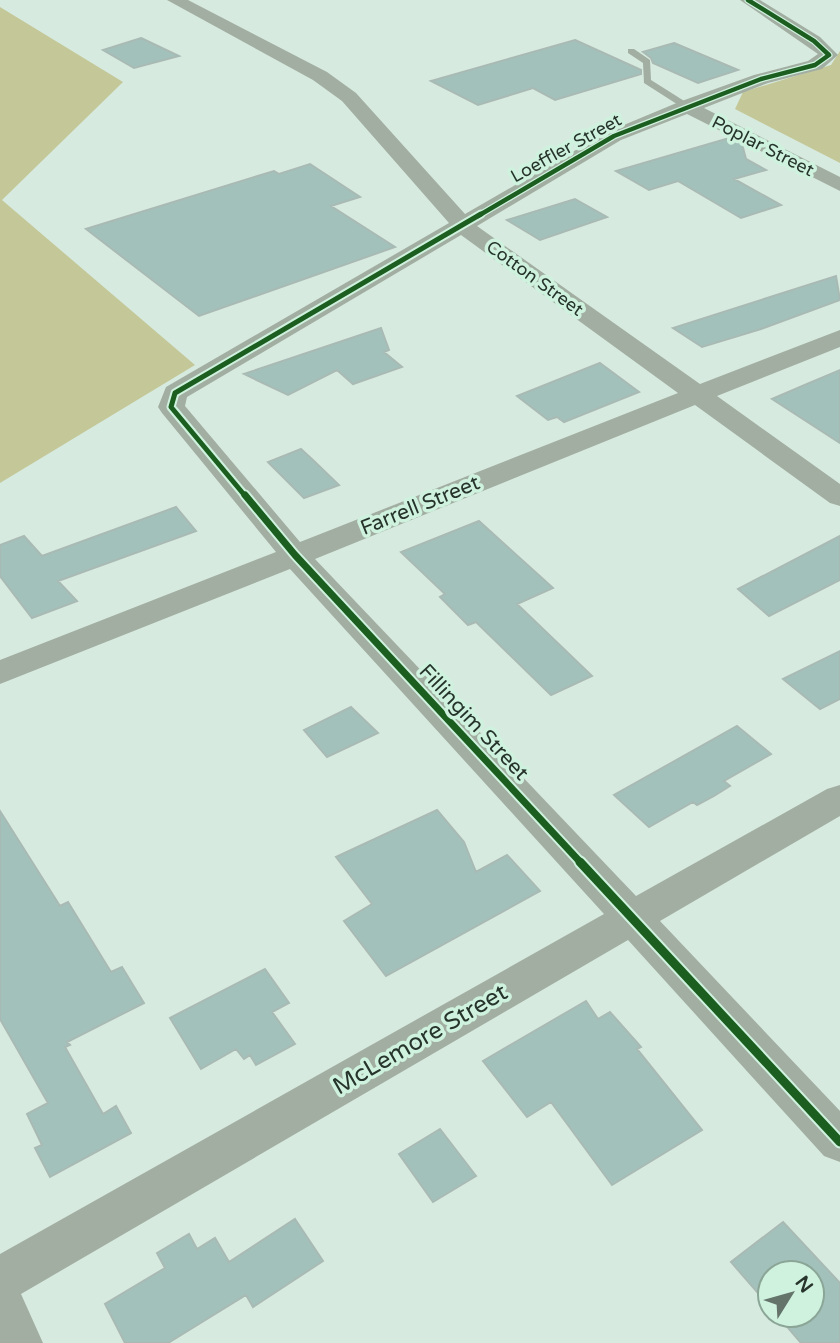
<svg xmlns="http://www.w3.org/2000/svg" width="840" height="1343" font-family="'Varela Round',sans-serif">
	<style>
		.forest { fill: #c4c899 }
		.building { fill: #a3c1bb; stroke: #a9bab4; stroke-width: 2 }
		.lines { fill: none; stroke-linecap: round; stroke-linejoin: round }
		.service { fill: #a2aea1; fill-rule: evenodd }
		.minor { fill: #a2aea1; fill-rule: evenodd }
		.cycleway-far3-casing { stroke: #cff2de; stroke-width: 7 }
		.cycleway-far2-casing { stroke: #cff2de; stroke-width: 9 }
		.cycleway-far1-casing { stroke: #cff2de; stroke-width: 11 }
		.cycleway-casing { stroke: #cff2de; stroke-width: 13 }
		.cycleway-far3 { stroke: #1b5e20; stroke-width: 4.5 }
		.cycleway-far2 { stroke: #1b5e20; stroke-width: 5 }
		.cycleway-far1 { stroke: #1b5e20; stroke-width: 7 }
		.cycleway { stroke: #1b5e20; stroke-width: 9 }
		.labels { text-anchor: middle; stroke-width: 7; stroke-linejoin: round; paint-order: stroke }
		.far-street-label { font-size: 18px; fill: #26342c; stroke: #cff2de }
		.street-label { font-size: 21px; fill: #26342c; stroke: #cff2de }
		.near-street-label { font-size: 24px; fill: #26342c; stroke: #cff2de }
	</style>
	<rect width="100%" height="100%" fill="#d7eadf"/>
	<path class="forest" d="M 0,7 L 123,82 L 2,200 L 195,365 L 0,483 Z
		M 840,51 L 840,163 L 735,109 L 743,92 L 831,65 Z"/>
	<path class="building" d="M 141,38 L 179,56 L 134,68 L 103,50 Z
		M 575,40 L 641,70 L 641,74 L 555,100 L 533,88 L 478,105 L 431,81 Z
		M 674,43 L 738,70 L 698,83 L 653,63 L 651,58 L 643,52 Z
		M 729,138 L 742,144 L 746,159 L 766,170 L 734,179 L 781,205 L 741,218 L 678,181 L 649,190 L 616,171 Z
		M 310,164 L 360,197 L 331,206 L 395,247 L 199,316 L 86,229 L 274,171 L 279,174 Z
		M 575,199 L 607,217 L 540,240 L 507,220 Z
		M 836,276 L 840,300 L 761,329 L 702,347 L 673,328 Z
		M 381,328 L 389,350 L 384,352 L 402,367 L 353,384 L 337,370 L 288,395 L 244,374 Z
		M 600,363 L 639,392 L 564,422 L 557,417 L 548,420 L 517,396 Z
		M 840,370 L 840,443 L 772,399 L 807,384 Z
		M 301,449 L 314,461 L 339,485 L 304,498 L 268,462 Z
		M 176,507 L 196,531 L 58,581 L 77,601 L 32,618 L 0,576 L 0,545 L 24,536 L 42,556 Z
		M 479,521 L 553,588 L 517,604 L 592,676 L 551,695 L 476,622 L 468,625 L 440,597 L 445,594 L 401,552 Z
		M 840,536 L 840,580 L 769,616 L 738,589 Z
		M 840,651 L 840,699 L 820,709 L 783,679 Z
		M 351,707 L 378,733 L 327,757 L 304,730 Z
		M 737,726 L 771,754 L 724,781 L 730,786 L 714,796 L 697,805 L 693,802 L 649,827 L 614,795 Z
		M 437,810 L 464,842 L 476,872 L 507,855 L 540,891 L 386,976 L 344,921 L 372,904 L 336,857 Z
		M 0,811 L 60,906 L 68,902 L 111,972 L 122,967 L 144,1003 L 67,1042 L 70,1045 L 65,1047 L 103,1114 L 116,1106 L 131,1133 L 50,1177 L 35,1148 L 42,1145 L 27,1114 L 48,1103 L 0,1019 Z
		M 265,969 L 289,1003 L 272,1012 L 295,1044 L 256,1065 L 250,1055 L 244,1059 L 236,1049 L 201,1069 L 170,1018 Z
		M 586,1001 L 598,1019 L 610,1012 L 641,1047 L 637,1049 L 702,1130 L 612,1185 L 551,1102 L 527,1117 L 483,1061 Z
		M 440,1129 L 476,1176 L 433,1202 L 399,1154 Z
		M 295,1219 L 323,1261 L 253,1307 L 246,1295 L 168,1343 L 125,1343 L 105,1304 L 165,1268 L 157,1253 L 189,1234 L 197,1249 L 215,1238 L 229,1262 Z
		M 783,1222 L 840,1283 L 840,1343 L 801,1343 L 777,1315 L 812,1315 L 812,1273 L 770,1273 L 770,1307 L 731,1262 Z"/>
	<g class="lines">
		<path class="service" d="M 628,49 L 634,49 L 650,60 L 651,80 L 689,104 L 689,108 L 683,108 L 644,83 L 643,63 L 628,53 Z"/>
		<path class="minor" d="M 167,0 L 188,0 L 327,72 L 356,93 L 465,214 L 607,132 L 679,102 L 754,75 L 808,61 L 818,54 L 740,0 L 760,0 L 820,37 L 838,55 L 822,69 L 768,83 L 704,108 L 840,177 L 840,191 L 687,114 L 621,140 L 477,226 L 700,384 L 840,330 L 840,347 L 717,396 L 840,484 L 840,506 L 830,503 L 695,405 L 315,559 L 636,896 L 827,789 L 840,785 L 840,816 L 660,921 L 840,1111 L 840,1162 L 824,1156 L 628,940 L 21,1294 L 43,1343 L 0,1343 L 0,1254 L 604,914 L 290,569 L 0,684 L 0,660 L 276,552 L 162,413 L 158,407 L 166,387 L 449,223 L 342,101 L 313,80 ZM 461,235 L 678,393 L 300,542 L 185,406 L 187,397 Z"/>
		<g class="cycleway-far3-casing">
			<path id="cycleway-far3" d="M 478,216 L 614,136 L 761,79 L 815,65 L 829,55 L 814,41 L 748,0"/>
		</g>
		<g class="cycleway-far2-casing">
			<path id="cycleway-far2" d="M 246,497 L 171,407 L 175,393 L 481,214"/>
		</g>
		<g class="cycleway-far1-casing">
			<path id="cycleway-far1" d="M 245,495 L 295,555 L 582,864"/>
		</g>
		<g class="cycleway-casing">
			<path id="cycleway" d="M 580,862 L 840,1142"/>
		</g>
		<use href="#cycleway-far3" class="cycleway-far3"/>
		<use href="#cycleway-far2" class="cycleway-far2"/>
		<use href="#cycleway-far1" class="cycleway-far1"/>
		<use href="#cycleway" class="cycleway"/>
	</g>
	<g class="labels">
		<g class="far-street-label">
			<text transform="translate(763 146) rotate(27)" y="6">Poplar Street</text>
			<text transform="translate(566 148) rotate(-29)" y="6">Loeffler Street</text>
			<text transform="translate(535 278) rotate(36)" y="6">Cotton Street</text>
		</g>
		<g class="street-label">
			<text transform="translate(420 505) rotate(-22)" y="7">Farrell Street</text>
			<text transform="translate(474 722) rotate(47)" y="7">Fillingim Street</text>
		</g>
		<g class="near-street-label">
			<text transform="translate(420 1039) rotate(-30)" y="8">McLemore Street</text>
		</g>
	</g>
	<g transform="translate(791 1294) rotate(53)"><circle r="33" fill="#cff2de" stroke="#8ba697" stroke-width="2"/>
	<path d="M0-5L12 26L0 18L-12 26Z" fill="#64746b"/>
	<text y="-10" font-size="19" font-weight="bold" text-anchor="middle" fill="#26342c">N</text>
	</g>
</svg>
